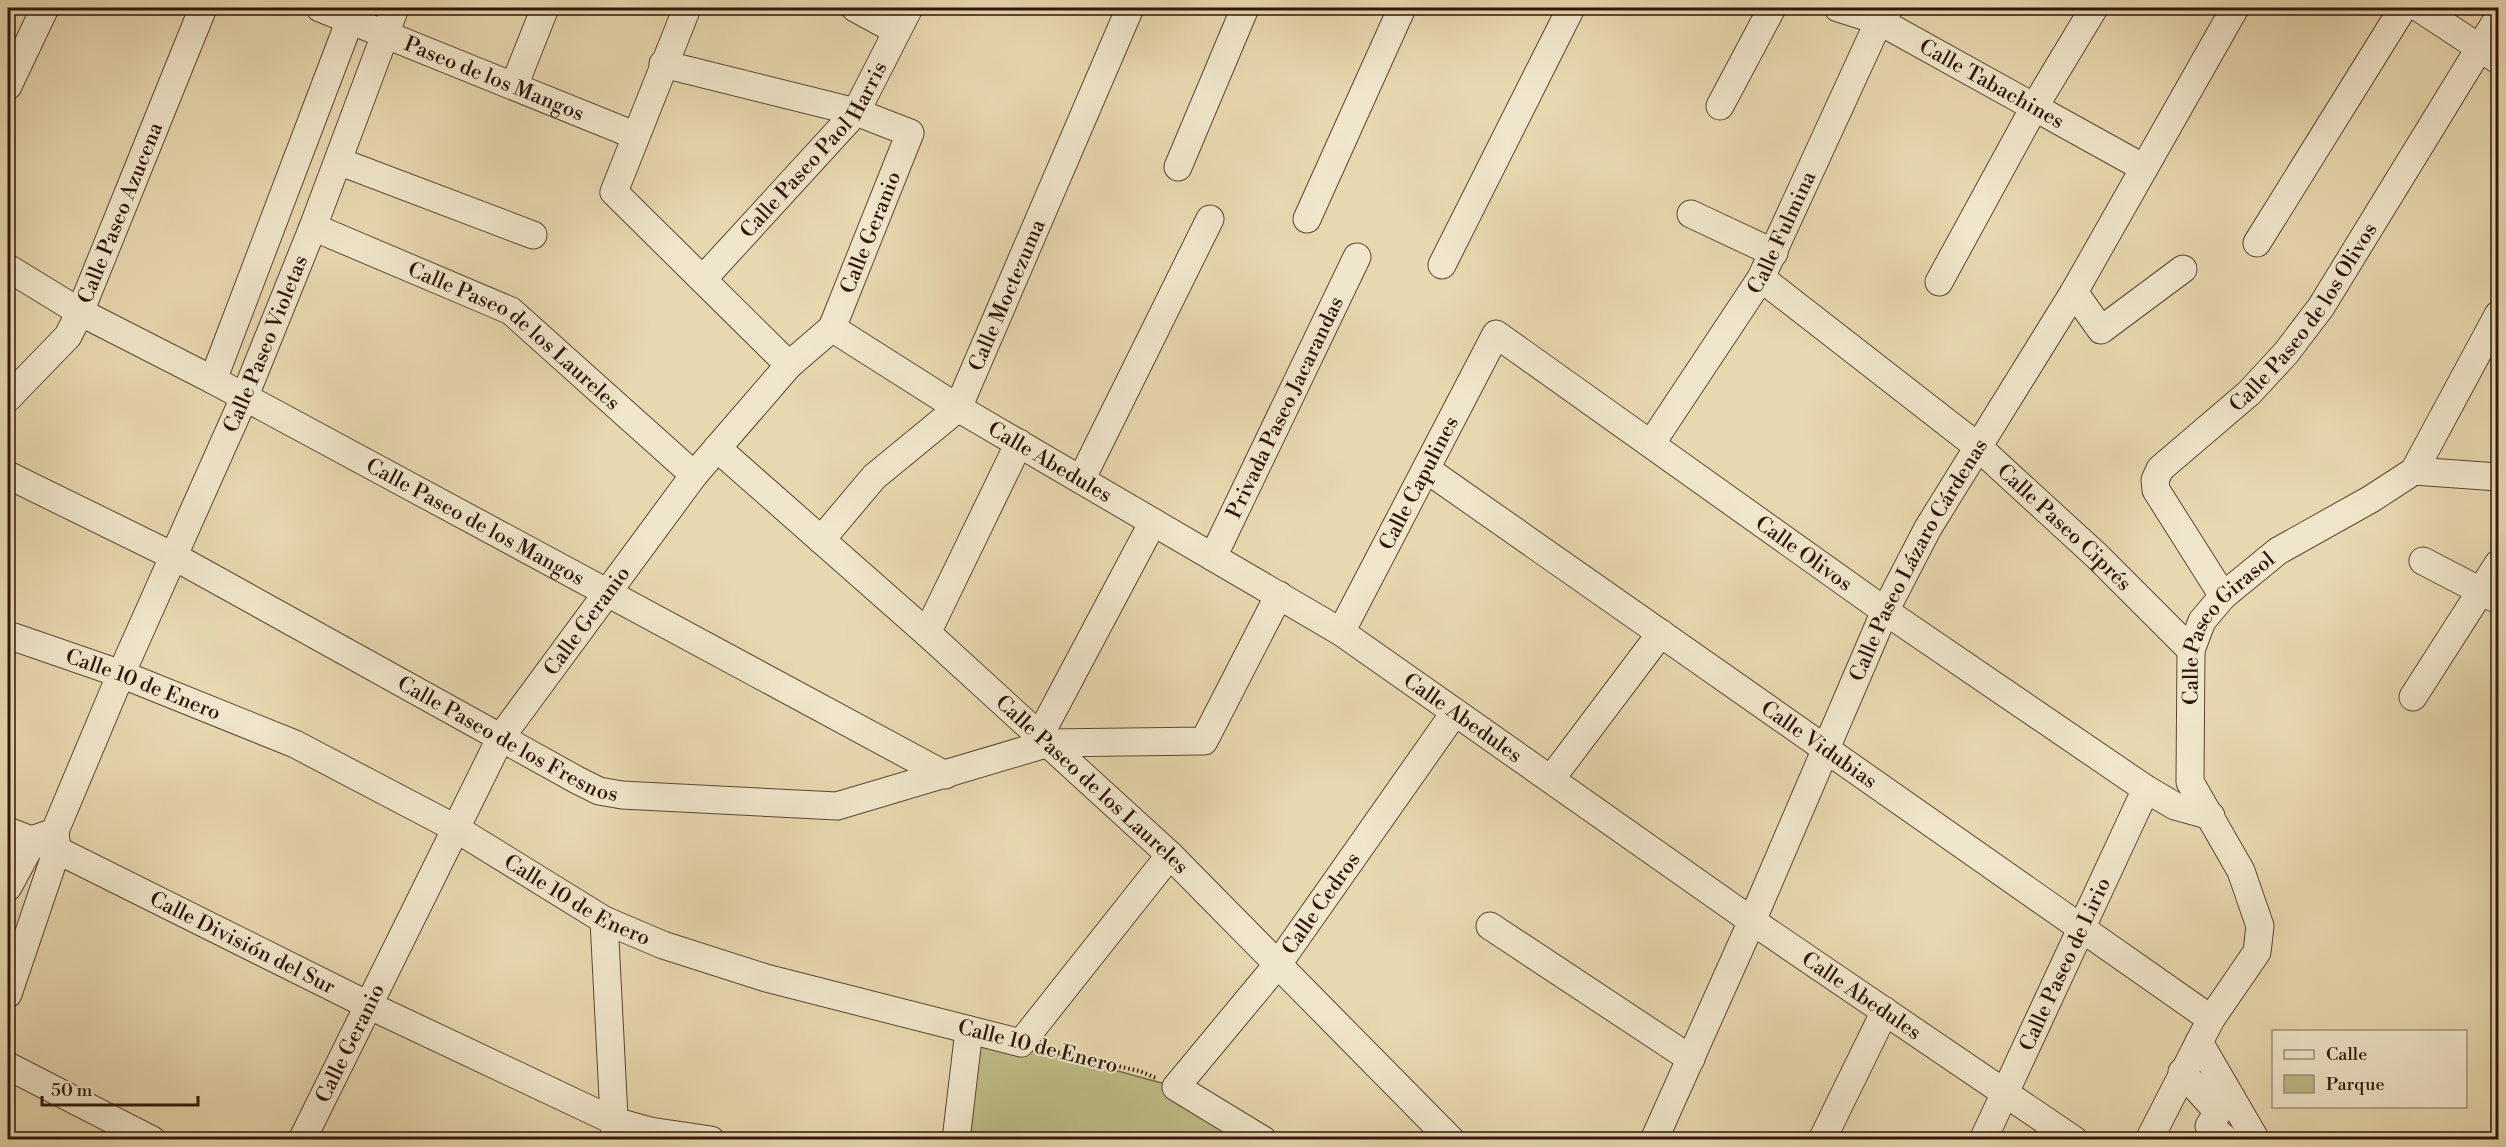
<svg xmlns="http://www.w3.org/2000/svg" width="2506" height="1147" font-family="'Libre Bodoni',serif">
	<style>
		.green { fill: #bdbc86; stroke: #766949; stroke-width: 1.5 }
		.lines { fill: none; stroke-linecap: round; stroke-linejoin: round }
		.minor-casing { stroke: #5d4635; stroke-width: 29 }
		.path { stroke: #2f160c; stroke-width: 4; stroke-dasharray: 1.5 3; stroke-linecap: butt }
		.minor { stroke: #f0e6cb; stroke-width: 27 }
		.labels { text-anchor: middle; stroke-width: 4.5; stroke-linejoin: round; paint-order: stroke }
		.street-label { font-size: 21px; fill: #2f160c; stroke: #f0e6cb }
	</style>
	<rect width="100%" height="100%" fill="#e8d8af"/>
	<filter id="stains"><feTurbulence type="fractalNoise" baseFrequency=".00333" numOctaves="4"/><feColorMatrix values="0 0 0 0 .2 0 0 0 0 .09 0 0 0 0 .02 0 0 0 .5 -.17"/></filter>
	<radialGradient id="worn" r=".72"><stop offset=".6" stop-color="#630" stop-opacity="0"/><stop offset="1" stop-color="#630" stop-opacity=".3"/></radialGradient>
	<path class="green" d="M 969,1030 L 1176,1087 L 1263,1140 L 956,1140 Z"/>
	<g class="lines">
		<g class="minor-casing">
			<g id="minor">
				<path id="s1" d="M 320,8 L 634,135"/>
				<path d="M 687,8 L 614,192 L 789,365"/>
				<path d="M 855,8 L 897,31"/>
				<path id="s2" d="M 1838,8 L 1879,21 L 2144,168"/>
				<path d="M 2419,8 L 2498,60"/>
				<path d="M 8,86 L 45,8"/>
				<path d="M 514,86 L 545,8"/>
				<path d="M 1720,106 L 1772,8"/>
				<path d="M 338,161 L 533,235"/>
				<path d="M 1178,167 L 1245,8"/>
				<path d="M 1691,214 L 1774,253"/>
				<path d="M 1307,219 L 1402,8"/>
				<path id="s3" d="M 313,227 L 511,311 L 694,475"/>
				<path d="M 2257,243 L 2403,8"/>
				<path d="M 1442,265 L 1571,8"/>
				<path id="s4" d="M 8,268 L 80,312 L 213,380 L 945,775"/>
				<path id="s5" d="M 1761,278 L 1977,446 L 2097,556 L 2191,650"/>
				<path id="s6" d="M 703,279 L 856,112 L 909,8"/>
				<path d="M 1939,282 L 2035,106 L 2094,8"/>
				<path d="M 2074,292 L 2101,330 L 2183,269"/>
				<path id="s7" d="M 832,328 L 958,408 L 1341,632 L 1752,921 L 2074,1140"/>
				<path d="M 213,380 L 350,20"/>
				<path id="s8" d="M 8,398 L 68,336 L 80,312 L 203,8"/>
				<path id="s9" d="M 1651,444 L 1761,278 L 1879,21 L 1889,8"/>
				<path id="s10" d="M 717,448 L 927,633 L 1170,855 L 1451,1140"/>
				<path id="s11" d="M 1426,469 L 2211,1019"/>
				<path d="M 2414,471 L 2498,477"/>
				<path id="s12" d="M 8,475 L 175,557 L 577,780 L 599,791 L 622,795 L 837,806 L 1049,743 L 1204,741 L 1279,595"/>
				<path d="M 1081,480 L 1210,219"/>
				<path id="s13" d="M 821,540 L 874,477 L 958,408 L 1130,8"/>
				<path id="s14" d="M 1213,557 L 1357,257"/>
				<path d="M 2423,561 L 2496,599"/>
				<path id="s15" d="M 2223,596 L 2156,490 L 2155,480 L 2160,469 L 2249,393 L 2286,353 L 2321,307 L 2498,18"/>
				<path id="s16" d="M 1341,632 L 1496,334 L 1885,611 L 2146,789 L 2175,806 L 2211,816"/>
				<path d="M 927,633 L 1019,443"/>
				<path id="s17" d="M 8,635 L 121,674 L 295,744 L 455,828 L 604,920 L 663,945 L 766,978 L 1021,1043 L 1170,855"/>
				<path d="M 2413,697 L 2498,564"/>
				<path d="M 1040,735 L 1153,522"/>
				<path d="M 1551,779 L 1661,633"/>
				<path id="s18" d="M 8,831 L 57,850 L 368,1005 L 614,1121 L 650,1131 L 711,1140"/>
				<path d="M 8,887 L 34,839 L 49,834"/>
				<path d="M 604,920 L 615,1137"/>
				<path d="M 1490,926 L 1691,1059"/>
				<path id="s19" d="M 8,994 L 57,850 L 55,831 L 121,674 L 244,398 L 313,227 L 395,8"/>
				<path d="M 2199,1042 L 2256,1140"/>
				<path d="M 8,1066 L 152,1140"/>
				<path d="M 2182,1072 L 2218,1112 L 2209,1126 L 2224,1138"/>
				<path id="s20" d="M 302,1140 L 501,737 L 694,475 L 789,365 L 832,328 L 910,133 L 856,112 L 663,64"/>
				<path d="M 956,1140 L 969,1030"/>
				<path id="s21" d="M 1263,1140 L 1176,1087 L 1278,964 L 1455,712"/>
				<path id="s22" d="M 1654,1140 L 1752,921 L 1885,611 L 1928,528 L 2074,292 L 2235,8"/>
				<path d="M 1822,1140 L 1885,1011"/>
				<path id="s23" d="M 1983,1140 L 2146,789"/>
				<path id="s24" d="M 2149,1140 L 2211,1019 L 2257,952 L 2260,926 L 2241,871 L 2190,782 L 2191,650 L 2202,621 L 2223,596 L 2278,551 L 2371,499 L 2414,471 L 2498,315"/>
			</g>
		</g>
		<path class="path" d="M 1045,1049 L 1139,1071 L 1156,1078"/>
		<use href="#minor" class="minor"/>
	</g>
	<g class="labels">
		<g class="street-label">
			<text dy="7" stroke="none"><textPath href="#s1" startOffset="188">Paseo de los Mangos</textPath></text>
			<text dy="7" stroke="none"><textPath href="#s2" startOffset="172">Calle Tabachines</textPath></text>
			<text dy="7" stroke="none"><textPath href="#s6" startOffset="171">Calle Paseo Paol Harris</textPath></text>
			<text dy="7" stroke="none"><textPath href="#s8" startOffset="220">Calle Paseo Azucena</textPath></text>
			<text dy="7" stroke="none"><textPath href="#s20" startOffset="1080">Calle Geranio</textPath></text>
			<text dy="7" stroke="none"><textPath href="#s9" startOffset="249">Calle Fulmina</textPath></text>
			<text dy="7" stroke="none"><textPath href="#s13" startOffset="314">Calle Moctezuma</textPath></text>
			<text dy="7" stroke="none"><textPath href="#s15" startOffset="358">Calle Paseo de los Olivos</textPath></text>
			<text dy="7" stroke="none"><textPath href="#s3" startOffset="231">Calle Paseo de los Laureles</textPath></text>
			<text dy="7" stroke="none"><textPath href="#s19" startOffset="702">Calle Paseo Violetas</textPath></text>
			<text dy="7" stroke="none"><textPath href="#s14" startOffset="166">Privada Paseo Jacarandas</textPath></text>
			<text dy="7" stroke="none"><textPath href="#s7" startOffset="256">Calle Abedules</textPath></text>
			<text dy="7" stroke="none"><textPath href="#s16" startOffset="168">Calle Capulines</textPath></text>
			<text dy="7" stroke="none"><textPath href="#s4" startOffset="532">Calle Paseo de los Mangos</textPath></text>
			<text dy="7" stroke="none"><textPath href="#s5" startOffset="393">Calle Paseo Ciprés</textPath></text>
			<text dy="7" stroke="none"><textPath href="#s16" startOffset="714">Calle Olivos</textPath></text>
			<text dy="7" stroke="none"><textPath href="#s22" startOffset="638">Calle Paseo Lázaro Cárdenas</textPath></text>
			<text dy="7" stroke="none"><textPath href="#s20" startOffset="594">Calle Geranio</textPath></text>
			<text dy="7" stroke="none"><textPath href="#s24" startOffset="572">Calle Paseo Girasol</textPath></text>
			<text dy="7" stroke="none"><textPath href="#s17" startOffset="144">Calle 10 de Enero</textPath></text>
			<text dy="7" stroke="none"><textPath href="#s7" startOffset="742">Calle Abedules</textPath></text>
			<text dy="7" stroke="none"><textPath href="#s12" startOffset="566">Calle Paseo de los Fresnos</textPath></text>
			<text dy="7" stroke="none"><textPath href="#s11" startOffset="480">Calle Vidubias</textPath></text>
			<text dy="7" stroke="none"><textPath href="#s10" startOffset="504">Calle Paseo de los Laureles</textPath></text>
			<text dy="7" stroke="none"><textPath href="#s17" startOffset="630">Calle 10 de Enero</textPath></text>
			<text dy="7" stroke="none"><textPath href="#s21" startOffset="336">Calle Cedros</textPath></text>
			<text dy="7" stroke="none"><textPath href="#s18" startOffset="260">Calle División del Sur</textPath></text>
			<text dy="7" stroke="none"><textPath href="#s23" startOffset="194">Calle Paseo de Lirio</textPath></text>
			<text dy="7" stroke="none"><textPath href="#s7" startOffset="1228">Calle Abedules</textPath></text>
			<text dy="7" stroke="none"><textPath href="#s20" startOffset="108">Calle Geranio</textPath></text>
			<text transform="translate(1038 1046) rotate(14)" y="7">Calle 10 de Enero</text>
		</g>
	</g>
	<rect width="2506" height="1147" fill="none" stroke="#e8d8af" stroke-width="30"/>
	<rect x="9" y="9" width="2488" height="1129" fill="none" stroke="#2f160c" stroke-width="3"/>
	<rect x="15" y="15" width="2476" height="1117" fill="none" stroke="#2f160c" stroke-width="1.5"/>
	<rect x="2272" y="1030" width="195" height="78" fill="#f0e6cb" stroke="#a3937f" stroke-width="1.5"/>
	<rect x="2284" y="1050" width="30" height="9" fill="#f0e6cb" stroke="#a3937f" stroke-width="1.5"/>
	<text x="2326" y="1060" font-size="18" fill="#2f160c">Calle</text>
	<rect x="2284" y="1075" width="30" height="18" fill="#bdbc86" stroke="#a3937f" stroke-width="1.5"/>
	<text x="2326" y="1090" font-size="18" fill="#2f160c">Parque</text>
	<path d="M42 1096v9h156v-9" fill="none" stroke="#2f160c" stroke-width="3"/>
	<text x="51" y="1096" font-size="18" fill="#2f160c" stroke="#f0e6cb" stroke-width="4.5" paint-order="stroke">50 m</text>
	<rect width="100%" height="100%" filter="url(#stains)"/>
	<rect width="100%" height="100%" fill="url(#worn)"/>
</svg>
